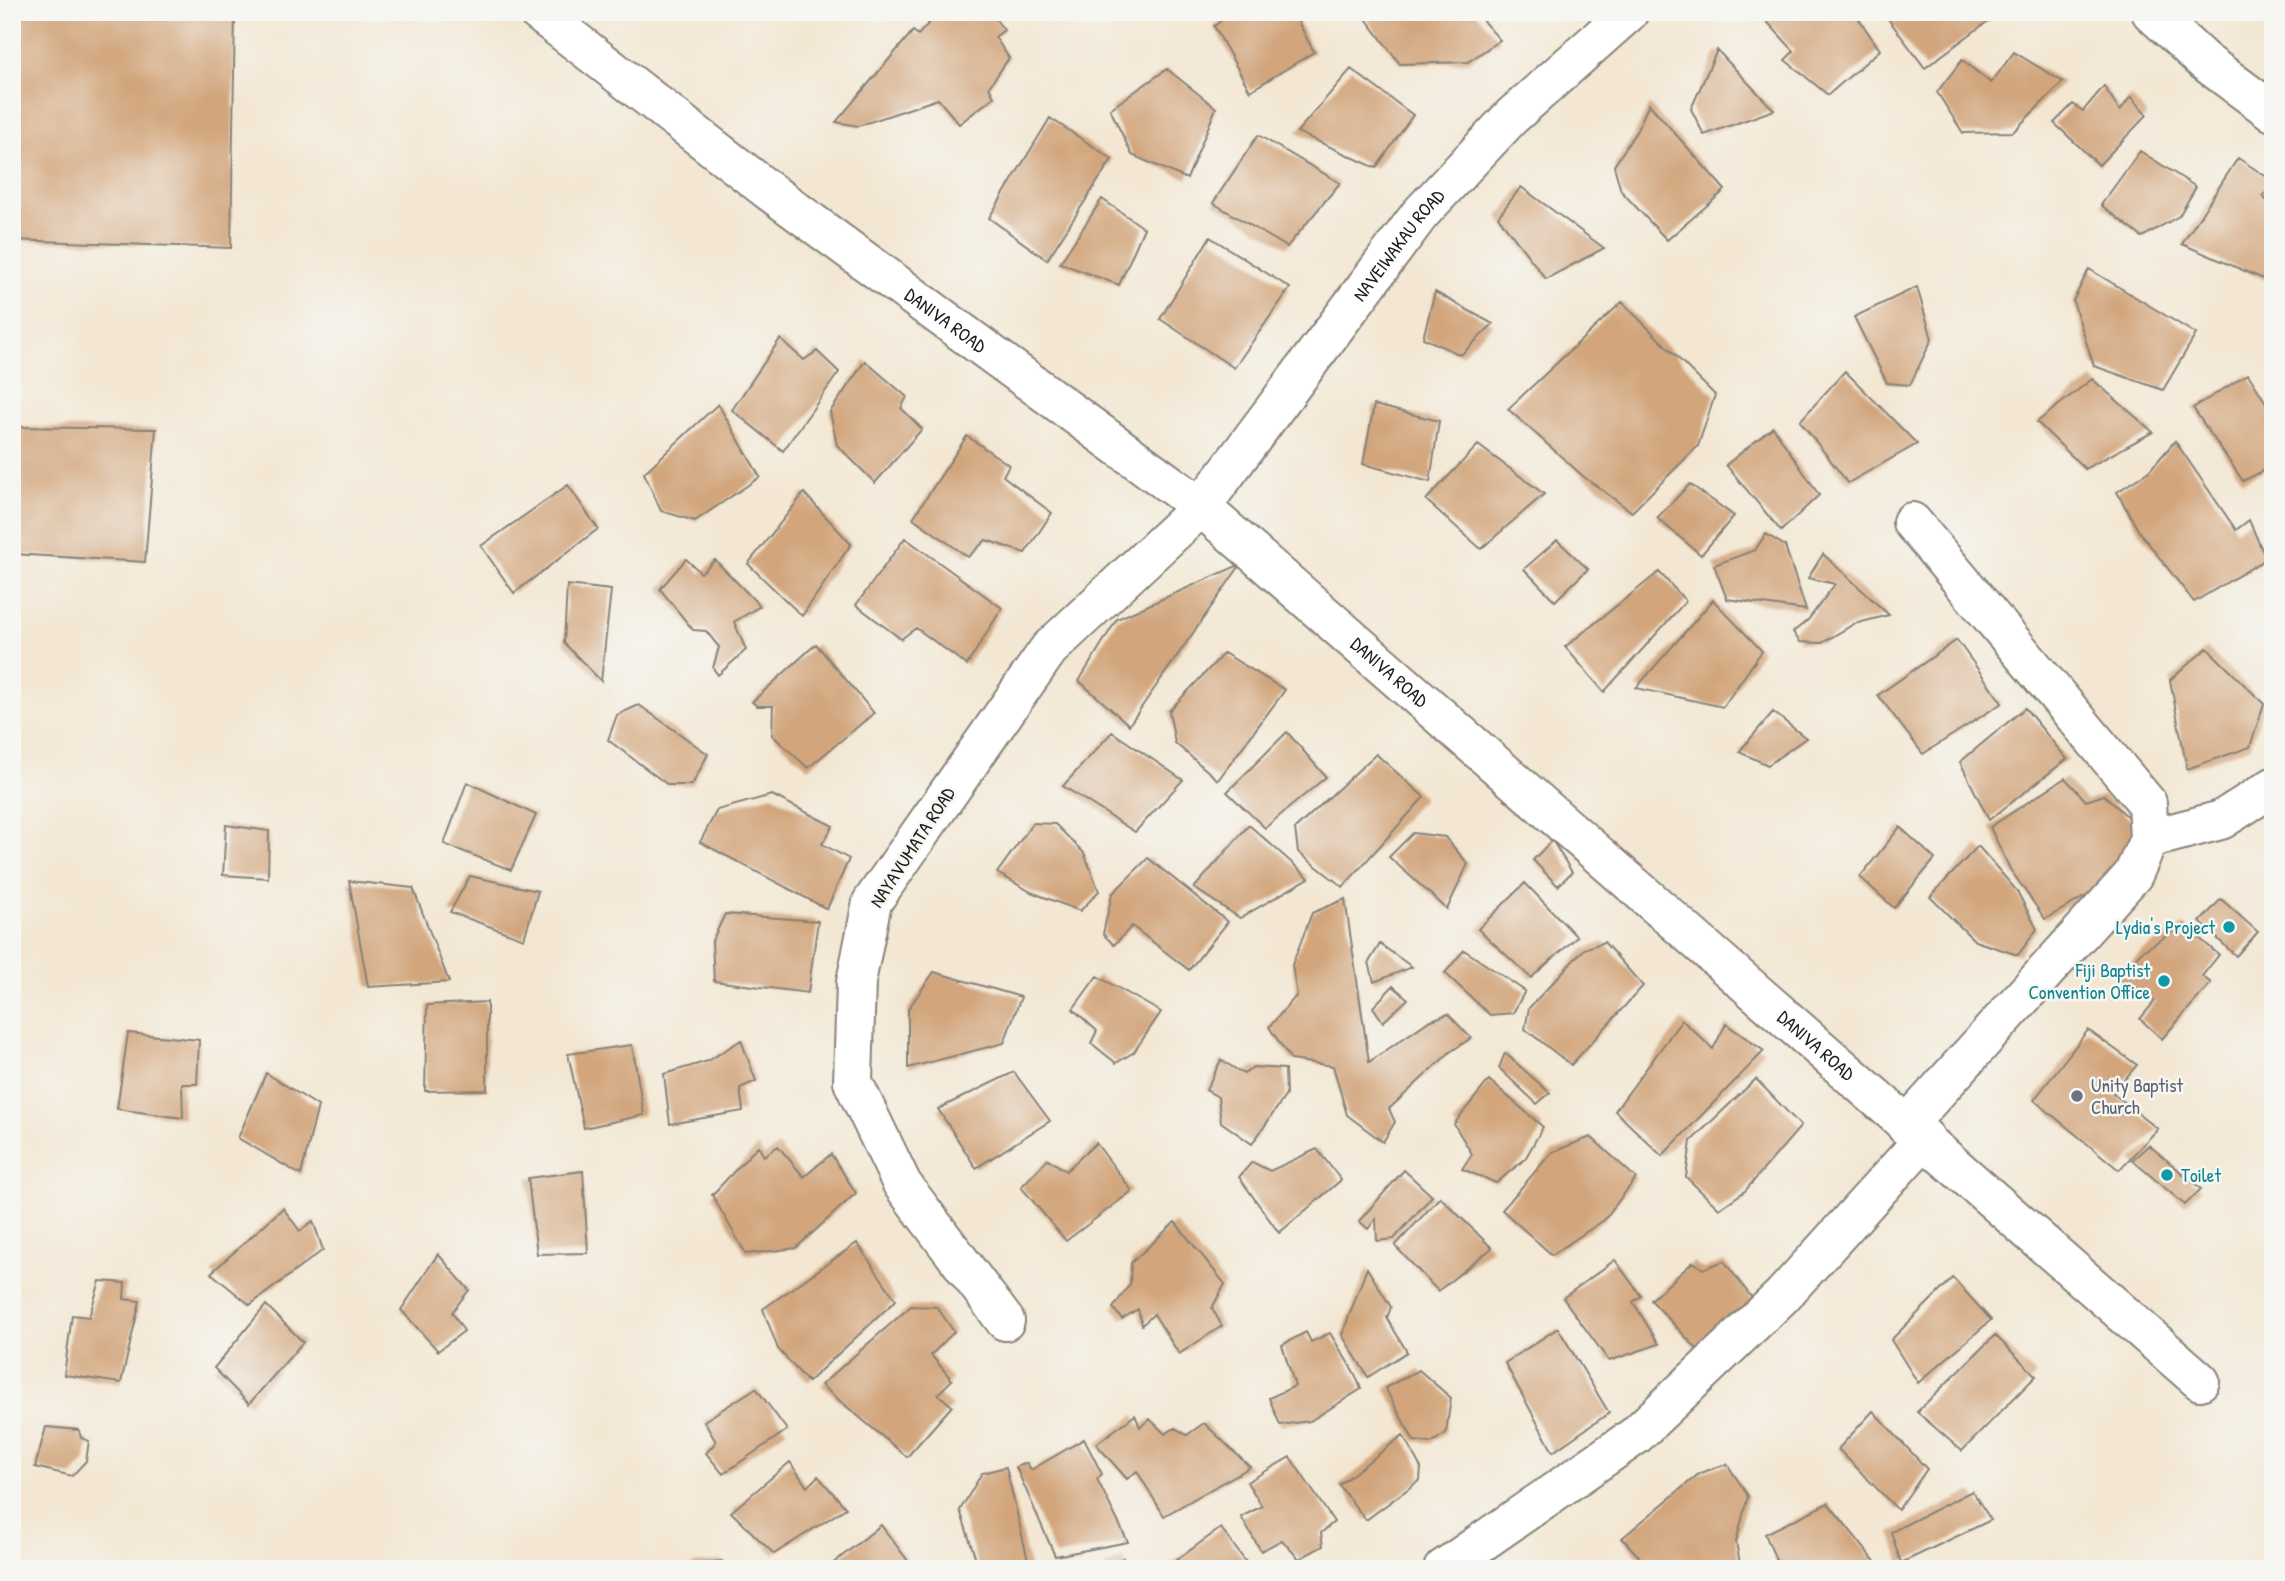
<svg xmlns="http://www.w3.org/2000/svg" width="2285" height="1581" font-family="'Patrick Hand',sans-serif">
	<style>
		.building { fill: #d2a57b }
		.lines { fill: none; stroke-linecap: round; stroke-linejoin: round }
		.minor-casing { stroke: #888278; stroke-width: 42 }
		.major-casing { stroke: #888278; stroke-width: 42 }
		.minor { stroke: #fff; stroke-width: 38 }
		.major { stroke: #fff; stroke-width: 38 }
		.culture-dot { fill: #0f9aa8; stroke: #f6f6f2; stroke-width: 2.5 }
		.worship-dot { fill: #6b7280; stroke: #f6f6f2; stroke-width: 2.5 }
		.labels { text-anchor: middle; stroke-width: 5; stroke-linejoin: round; paint-order: stroke }
		.street-label { font-size: 19px; fill: #1c1c1c; stroke: #f6f6f2 }
		.culture-label { font-size: 19px; fill: #0d838f; stroke: #f6f6f2; text-anchor: end }
		.worship-label { font-size: 19px; fill: #5b616d; stroke: #f6f6f2; text-anchor: start }
	</style>
	<rect width="100%" height="100%" fill="#f6f6f2"/>
	<filter id="ink" filterUnits="userSpaceOnUse"><feTurbulence type="fractalNoise" baseFrequency=".0143" numOctaves="2"/><feDisplacementMap in="SourceGraphic" scale="14" xChannelSelector="R" yChannelSelector="G"/><feConvolveMatrix kernelMatrix="1 2 1 2 8 2 1 2 1" color-interpolation-filters="sRGB"/></filter>
	<filter id="wash" filterUnits="userSpaceOnUse"><feTurbulence type="fractalNoise" baseFrequency=".00686" numOctaves="4" result="noise"/><feDisplacementMap in="SourceGraphic" scale="28" xChannelSelector="R" yChannelSelector="G"/><feGaussianBlur stdDeviation="1.57" result="paint"/><feColorMatrix in="noise" values="0 0 0 0 0 0 0 0 0 0 0 0 0 0 0 0 0 1.4 0 .05"/><feComposite in="paint" operator="in"/></filter>
	<g filter="url(#wash)">
		<rect width="100%" height="100%" fill="#f3e7d3"/>
		<g id="blocks">
			<path class="building" d="M 12,12 L 235,12 L 231,248 L 12,240 Z
				M 939,12 L 990,12 L 1004,30 L 995,37 L 1009,58 L 989,87 L 994,97 L 959,124 L 938,99 L 858,126 L 836,122 L 913,31 L 918,35 Z
				M 1233,12 L 1293,12 L 1314,52 L 1250,91 L 1214,26 Z
				M 1361,12 L 1475,12 L 1500,40 L 1468,62 L 1400,64 Z
				M 1758,12 L 1821,12 L 1824,16 L 1831,12 L 1854,12 L 1880,50 L 1828,95 L 1785,60 L 1794,51 Z
				M 1883,12 L 2000,12 L 1925,68 Z
				M 1717,50 L 1774,110 L 1704,135 L 1691,109 Z
				M 2014,52 L 2063,82 L 2013,132 L 1963,133 L 1937,92 L 1962,60 L 1991,83 Z
				M 1167,69 L 1216,108 L 1187,179 L 1132,155 L 1110,109 Z
				M 1351,69 L 1413,115 L 1376,168 L 1297,132 Z
				M 2104,86 L 2120,111 L 2131,96 L 2147,115 L 2099,165 L 2054,123 L 2073,104 L 2083,111 Z
				M 1649,104 L 1725,190 L 1667,240 L 1621,191 L 1614,166 L 1637,130 Z
				M 1050,118 L 1112,159 L 1047,260 L 989,218 Z
				M 1258,135 L 1340,183 L 1287,247 L 1213,203 Z
				M 2140,151 L 2196,187 L 2179,216 L 2142,237 L 2101,205 Z
				M 2238,158 L 2273,181 L 2273,187 L 2262,196 L 2273,207 L 2273,275 L 2268,281 L 2182,244 Z
				M 1521,187 L 1604,248 L 1546,279 L 1498,217 Z
				M 1102,199 L 1144,228 L 1119,285 L 1060,263 Z
				M 1210,237 L 1290,288 L 1234,368 L 1160,319 Z
				M 2089,269 L 2196,334 L 2163,390 L 2094,366 L 2073,301 Z
				M 1917,287 L 1932,339 L 1910,385 L 1887,383 L 1854,317 Z
				M 1435,292 L 1493,324 L 1461,355 L 1423,338 Z
				M 1622,302 L 1715,395 L 1698,446 L 1632,512 L 1584,477 L 1508,409 Z
				M 780,339 L 804,360 L 817,351 L 839,372 L 783,451 L 732,410 Z
				M 865,361 L 907,397 L 901,408 L 922,429 L 875,483 L 837,445 L 830,412 Z
				M 1845,371 L 1917,444 L 1848,483 L 1800,421 Z
				M 2248,374 L 2273,414 L 2273,466 L 2243,481 L 2193,408 Z
				M 2092,379 L 2153,432 L 2085,469 L 2037,422 Z
				M 718,404 L 760,477 L 695,521 L 661,511 L 644,473 Z
				M 1374,405 L 1439,421 L 1430,482 L 1363,464 Z
				M 12,427 L 156,429 L 145,562 L 12,554 Z
				M 1773,427 L 1819,495 L 1781,531 L 1726,465 Z
				M 967,436 L 1009,465 L 1003,476 L 1052,513 L 1025,553 L 986,540 L 968,557 L 913,518 Z
				M 2175,441 L 2236,530 L 2249,520 L 2266,559 L 2194,602 L 2138,530 L 2117,492 L 2149,471 Z
				M 1478,445 L 1544,494 L 1481,549 L 1426,500 Z
				M 1690,484 L 1734,516 L 1701,555 L 1657,518 Z
				M 568,485 L 598,529 L 514,593 L 481,546 Z
				M 804,493 L 851,544 L 802,616 L 748,564 Z
				M 1766,534 L 1785,546 L 1806,610 L 1727,599 L 1714,565 L 1755,550 Z
				M 905,538 L 1002,608 L 967,665 L 916,628 L 901,639 L 856,605 Z
				M 1557,540 L 1588,569 L 1555,601 L 1524,569 Z
				M 1823,554 L 1889,615 L 1854,624 L 1822,643 L 1800,642 L 1793,632 L 1808,620 L 1835,584 L 1808,578 Z
				M 686,559 L 701,573 L 715,560 L 760,606 L 734,622 L 746,650 L 718,675 L 713,668 L 719,647 L 706,631 L 693,630 L 660,589 Z
				M 1241,564 L 1129,725 L 1079,681 L 1117,619 Z
				M 1659,572 L 1686,601 L 1604,692 L 1565,647 Z
				M 567,585 L 611,590 L 601,681 L 564,643 Z
				M 1713,600 L 1762,651 L 1723,707 L 1636,688 Z
				M 1957,640 L 2002,703 L 1923,754 L 1878,695 Z
				M 816,644 L 874,713 L 808,768 L 772,735 L 773,706 L 757,706 L 752,702 Z
				M 2207,648 L 2264,704 L 2250,747 L 2187,769 L 2170,680 Z
				M 1224,653 L 1285,690 L 1218,780 L 1175,743 L 1169,711 Z
				M 639,705 L 708,754 L 692,785 L 668,785 L 608,740 L 617,715 Z
				M 2025,708 L 2067,759 L 1989,820 L 1960,762 Z
				M 1773,712 L 1806,738 L 1768,765 L 1739,752 Z
				M 1112,732 L 1183,780 L 1135,832 L 1063,786 Z
				M 1287,732 L 1326,777 L 1265,828 L 1227,792 Z
				M 1376,754 L 1424,797 L 1343,887 L 1298,852 L 1295,829 Z
				M 2065,778 L 2086,801 L 2104,795 L 2143,831 L 2095,891 L 2045,919 L 2010,869 L 1990,827 Z
				M 467,782 L 536,815 L 511,870 L 444,844 Z
				M 772,795 L 833,826 L 822,844 L 849,859 L 827,909 L 700,842 L 717,810 Z
				M 1033,823 L 1055,824 L 1084,853 L 1099,891 L 1080,911 L 1031,892 L 997,873 Z
				M 226,825 L 269,831 L 268,878 L 223,875 Z
				M 1249,825 L 1309,878 L 1240,918 L 1194,888 Z
				M 1900,827 L 1935,859 L 1894,908 L 1860,877 Z
				M 1413,833 L 1445,837 L 1468,864 L 1447,909 L 1389,857 Z
				M 1552,840 L 1572,872 L 1558,886 L 1533,860 Z
				M 1978,846 L 2017,891 L 2037,929 L 2018,955 L 1975,941 L 1930,897 Z
				M 1148,858 L 1228,922 L 1189,970 L 1132,926 L 1114,945 L 1103,934 L 1112,894 Z
				M 470,876 L 538,891 L 524,939 L 450,912 Z
				M 349,881 L 413,888 L 449,982 L 368,987 Z
				M 1525,883 L 1577,937 L 1531,978 L 1478,929 Z
				M 1345,899 L 1369,1062 L 1429,1021 L 1448,1014 L 1471,1038 L 1450,1052 L 1389,1109 L 1395,1122 L 1383,1142 L 1347,1115 L 1333,1066 L 1291,1060 L 1269,1027 L 1297,995 L 1292,965 L 1312,913 Z
				M 2221,899 L 2258,932 L 2236,956 L 2200,922 Z
				M 725,914 L 818,921 L 808,993 L 714,981 L 712,941 Z
				M 2184,925 L 2219,955 L 2202,976 L 2211,983 L 2162,1039 L 2140,1019 L 2155,1001 L 2115,980 L 2141,952 Z
				M 1604,942 L 1643,986 L 1571,1065 L 1525,1029 L 1529,1008 L 1584,949 Z
				M 1380,944 L 1412,967 L 1374,982 L 1369,962 Z
				M 1464,950 L 1525,991 L 1513,1013 L 1490,1015 L 1445,973 Z
				M 934,972 L 1021,997 L 1004,1043 L 908,1068 L 908,1009 Z
				M 1097,976 L 1161,1012 L 1134,1052 L 1116,1063 L 1091,1043 L 1097,1031 L 1073,1009 Z
				M 1393,986 L 1408,999 L 1383,1022 L 1373,1007 Z
				M 487,1002 L 487,1090 L 425,1091 L 427,1005 Z
				M 1682,1020 L 1713,1049 L 1726,1024 L 1764,1051 L 1662,1156 L 1615,1111 Z
				M 2088,1030 L 2137,1065 L 2113,1093 L 2158,1129 L 2119,1170 L 2034,1100 Z
				M 128,1033 L 199,1040 L 197,1084 L 182,1084 L 183,1118 L 117,1109 Z
				M 741,1040 L 756,1081 L 740,1088 L 743,1111 L 670,1124 L 664,1074 L 708,1061 Z
				M 632,1045 L 644,1115 L 584,1128 L 568,1054 Z
				M 1505,1053 L 1550,1093 L 1537,1104 L 1499,1068 Z
				M 1221,1060 L 1244,1074 L 1253,1067 L 1285,1069 L 1286,1095 L 1252,1144 L 1221,1122 L 1218,1097 L 1206,1090 Z
				M 1014,1072 L 1050,1121 L 976,1168 L 938,1109 Z
				M 266,1073 L 318,1106 L 301,1175 L 238,1138 Z
				M 1756,1079 L 1801,1126 L 1745,1191 L 1719,1209 L 1686,1177 L 1691,1141 Z
				M 1489,1080 L 1543,1127 L 1525,1159 L 1496,1183 L 1462,1169 L 1472,1154 L 1454,1124 Z
				M 1591,1137 L 1636,1178 L 1604,1220 L 1552,1255 L 1502,1210 L 1552,1152 Z
				M 1096,1143 L 1132,1191 L 1066,1241 L 1021,1187 L 1048,1159 L 1066,1171 Z
				M 2149,1145 L 2201,1189 L 2185,1205 L 2132,1160 Z
				M 758,1146 L 764,1156 L 778,1146 L 804,1177 L 831,1154 L 856,1193 L 796,1248 L 746,1254 L 712,1195 Z
				M 1317,1149 L 1341,1180 L 1279,1233 L 1239,1177 L 1252,1162 L 1270,1171 Z
				M 1404,1170 L 1432,1196 L 1394,1239 L 1377,1241 L 1376,1218 L 1368,1229 L 1359,1221 Z
				M 583,1171 L 588,1253 L 537,1254 L 528,1178 Z
				M 1440,1197 L 1492,1248 L 1438,1291 L 1395,1246 Z
				M 283,1208 L 300,1231 L 313,1221 L 323,1250 L 250,1305 L 211,1273 Z
				M 1175,1222 L 1225,1284 L 1212,1308 L 1222,1326 L 1179,1354 L 1154,1314 L 1142,1325 L 1138,1309 L 1122,1319 L 1113,1308 L 1130,1284 L 1131,1263 Z
				M 857,1243 L 896,1300 L 808,1382 L 778,1349 L 763,1309 Z
				M 438,1254 L 469,1290 L 452,1312 L 464,1331 L 438,1351 L 401,1310 Z
				M 1615,1260 L 1641,1296 L 1633,1302 L 1659,1344 L 1609,1361 L 1563,1298 Z
				M 1724,1261 L 1764,1314 L 1697,1349 L 1651,1300 L 1693,1262 L 1703,1269 Z
				M 1367,1268 L 1391,1307 L 1387,1318 L 1407,1352 L 1368,1377 L 1342,1335 Z
				M 1953,1278 L 1991,1320 L 1918,1383 L 1891,1340 Z
				M 100,1281 L 125,1283 L 124,1299 L 140,1301 L 121,1383 L 64,1375 L 72,1315 L 89,1317 Z
				M 266,1305 L 303,1342 L 249,1404 L 214,1368 Z
				M 911,1306 L 937,1307 L 954,1332 L 931,1355 L 952,1380 L 938,1394 L 952,1406 L 907,1457 L 821,1385 Z
				M 1558,1328 L 1609,1413 L 1553,1452 L 1505,1363 Z
				M 1306,1332 L 1311,1342 L 1330,1333 L 1355,1374 L 1361,1389 L 1310,1421 L 1280,1425 L 1269,1398 L 1295,1386 L 1282,1345 Z
				M 1995,1335 L 2036,1376 L 1962,1451 L 1917,1412 Z
				M 1419,1370 L 1451,1398 L 1446,1433 L 1431,1443 L 1414,1441 L 1385,1388 Z
				M 756,1388 L 787,1430 L 723,1474 L 706,1453 L 716,1442 L 704,1421 Z
				M 1873,1411 L 1927,1469 L 1898,1510 L 1838,1449 Z
				M 1135,1415 L 1140,1427 L 1150,1419 L 1165,1434 L 1175,1428 L 1187,1435 L 1204,1423 L 1250,1467 L 1164,1516 L 1137,1471 L 1127,1479 L 1096,1444 Z
				M 46,1427 L 79,1430 L 81,1438 L 89,1441 L 86,1461 L 72,1476 L 35,1467 Z
				M 1403,1435 L 1421,1468 L 1420,1480 L 1366,1520 L 1339,1485 Z
				M 1084,1439 L 1102,1474 L 1097,1479 L 1128,1542 L 1055,1556 L 1016,1467 L 1027,1463 L 1031,1470 Z
				M 1290,1457 L 1334,1522 L 1321,1533 L 1323,1546 L 1299,1559 L 1282,1540 L 1261,1551 L 1241,1517 L 1262,1506 L 1247,1482 Z
				M 790,1462 L 807,1487 L 818,1476 L 846,1508 L 774,1554 L 731,1512 Z
				M 1727,1464 L 1748,1496 L 1736,1542 L 1741,1569 L 1650,1569 L 1622,1538 L 1700,1473 Z
				M 1006,1467 L 1030,1569 L 979,1569 L 960,1510 L 982,1473 Z
				M 1972,1491 L 1991,1520 L 1901,1563 L 1891,1532 Z
				M 1828,1503 L 1881,1569 L 1780,1569 L 1765,1534 Z
				M 881,1525 L 914,1569 L 826,1569 Z
				M 1221,1528 L 1251,1569 L 1164,1569 Z
				M 1123,1558 L 1129,1569 L 1101,1569 Z
				M 722,1561 L 726,1569 L 693,1569 L 691,1564 Z"/>
		</g>
	</g>
	<g filter="url(#ink)">
		<use href="#blocks" fill-opacity="0" stroke="#888278" stroke-width="2"/>
		<g class="lines">
			<g class="minor-casing">
				<g id="minor">
					<path d="M 2151,12 L 2204,61 L 2273,112"/>
					<path d="M 2149,839 L 2221,820 L 2273,787"/>
					<path d="M 1906,1126 L 2133,875 L 2149,839 L 2147,803 L 1912,522"/>
					<path id="s1" d="M 1005,1321 L 902,1184 L 853,1082 L 856,982 L 872,902 L 1049,649 L 1201,507 L 1420,214 L 1511,117 L 1629,12"/>
					<path d="M 1443,1569 L 1635,1436 L 1782,1296 L 1925,1138"/>
				</g>
			</g>
			<g class="major-casing">
				<g id="major">
					<path id="s2" d="M 538,12 L 769,191 L 1201,507 L 2200,1381"/>
				</g>
			</g>
			<use href="#minor" class="minor"/>
			<use href="#major" class="major"/>
		</g>
	</g>
	<g class="culture-dot">
		<circle cx="2229" cy="927" r="7"/>
		<circle cx="2164" cy="981" r="7"/>
		<circle cx="2167" cy="1175" r="7"/>
	</g>
	<circle class="worship-dot" cx="2077" cy="1096" r="7"/>
	<g class="labels">
		<g class="street-label">
			<text dy="7" stroke="none"><textPath href="#s1" startOffset="1311">NAVEIWAKAU ROAD</textPath></text>
			<text dy="7" stroke="none"><textPath href="#s2" startOffset="511">DANIVA ROAD</textPath></text>
			<text dy="7" stroke="none"><textPath href="#s2" startOffset="1078">DANIVA ROAD</textPath></text>
			<text transform="translate(912 847) rotate(-57)" y="7">NAYAVUMATA ROAD</text>
			<text dy="7" stroke="none"><textPath href="#s2" startOffset="1645">DANIVA ROAD</textPath></text>
		</g>
		<g class="culture-label">
			<text x="2215" y="934">Lydia's Project</text>
			<text x="2150" y="977">Fiji Baptist<tspan x="2150" dy="22">Convention Office</tspan></text>
			<text x="2181" y="1182" text-anchor="start">Toilet</text>
		</g>
		<g class="worship-label">
			<text x="2091" y="1092">Unity Baptist<tspan x="2091" dy="22">Church</tspan></text>
		</g>
	</g>
	<rect width="2285" height="1581" fill="none" stroke="#f6f6f2" stroke-width="42"/>
</svg>
